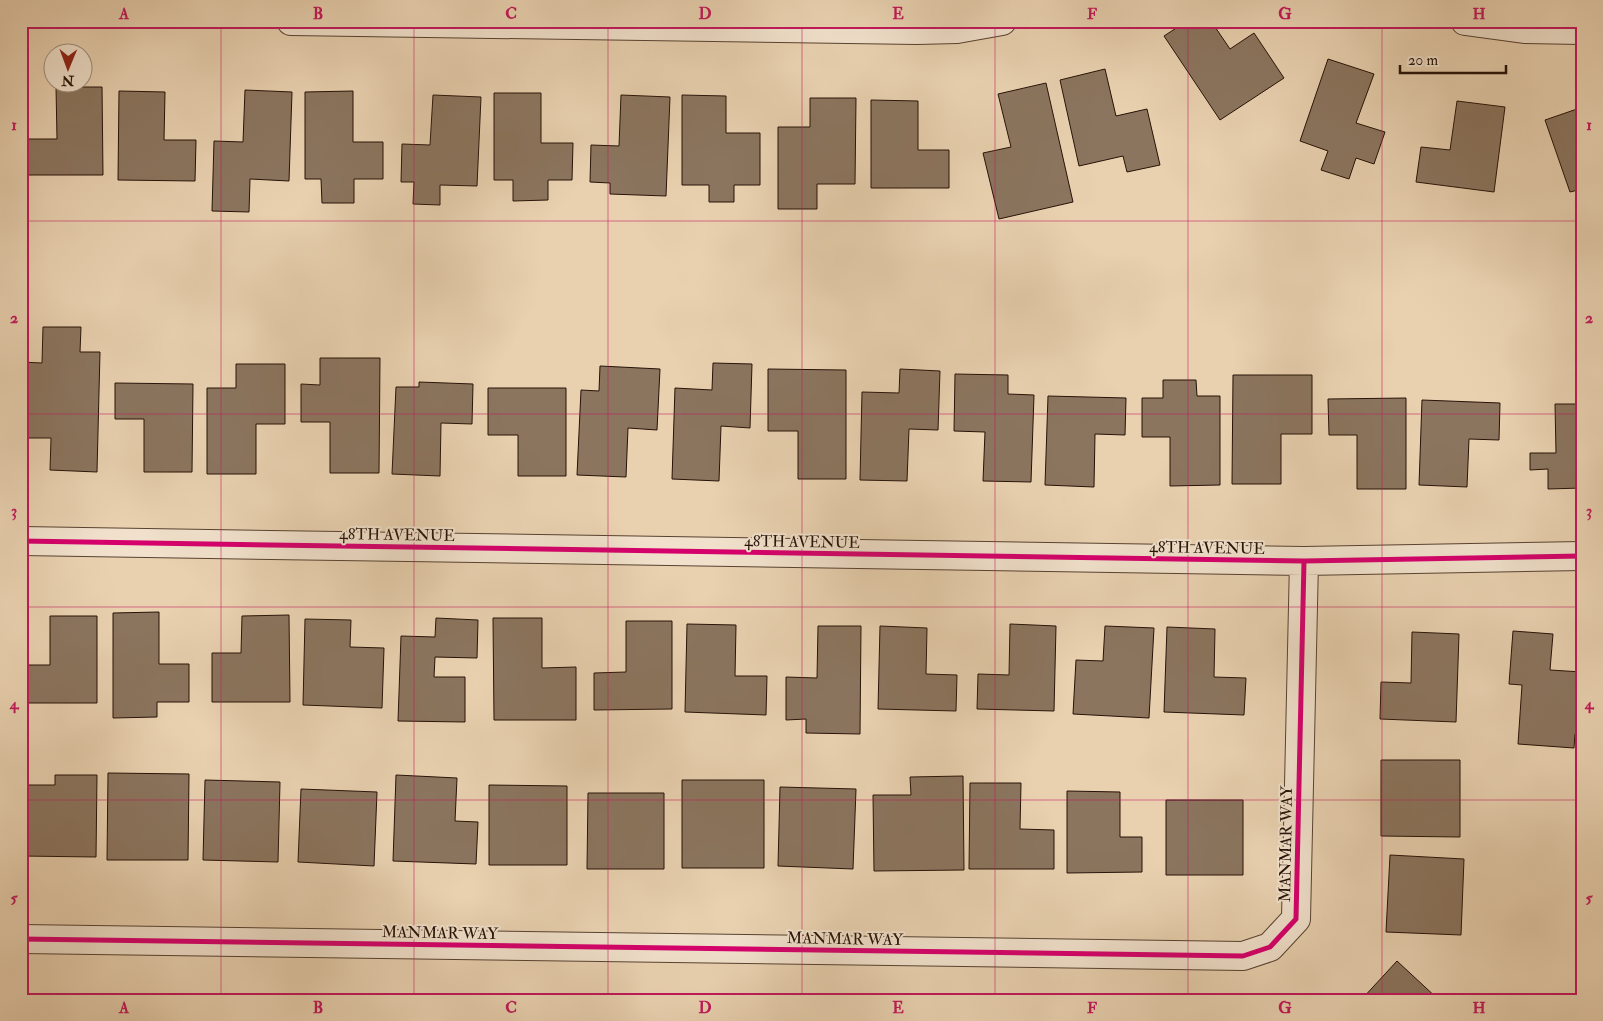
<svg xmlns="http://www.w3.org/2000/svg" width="1603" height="1021" font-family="'IM FELL Double Pica',serif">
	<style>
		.building { fill: #8b755f; stroke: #261207 }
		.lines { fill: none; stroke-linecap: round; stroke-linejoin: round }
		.minor-casing { stroke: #574231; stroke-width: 30 }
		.minor { stroke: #f1e1cc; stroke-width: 28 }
		.cycleway-casing { stroke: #f1e1cc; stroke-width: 8 }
		.cycleway { stroke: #d6006c; stroke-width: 5 }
		.grid { fill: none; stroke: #c2185b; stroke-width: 1; stroke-opacity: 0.55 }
		.labels { text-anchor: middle; stroke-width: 4; stroke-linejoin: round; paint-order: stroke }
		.street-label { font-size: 16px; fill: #261207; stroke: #f1e1cc }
		.neatline { fill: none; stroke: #c2185b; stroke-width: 2 }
		.grid-label { font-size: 16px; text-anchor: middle; font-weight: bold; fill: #c2185b }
	</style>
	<rect width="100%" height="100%" fill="#e9d1b0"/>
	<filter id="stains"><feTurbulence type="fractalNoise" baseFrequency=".004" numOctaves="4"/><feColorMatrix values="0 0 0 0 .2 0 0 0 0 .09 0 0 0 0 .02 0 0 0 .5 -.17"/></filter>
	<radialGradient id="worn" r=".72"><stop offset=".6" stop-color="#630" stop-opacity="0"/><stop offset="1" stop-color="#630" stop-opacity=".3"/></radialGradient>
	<path class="building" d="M 1187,21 L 1211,21 L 1230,49 L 1254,33 L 1284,78 L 1220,120 L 1164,36 Z
		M 1328,59 L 1374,74 L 1356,123 L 1385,132 L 1374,164 L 1356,158 L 1349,179 L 1321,170 L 1328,151 L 1300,141 Z
		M 1105,69 L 1116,116 L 1147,109 L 1160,165 L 1127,172 L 1123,156 L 1079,166 L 1060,80 Z
		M 1046,83 L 1073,202 L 999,219 L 983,153 L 1011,147 L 998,94 Z
		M 56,87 L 102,87 L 103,175 L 24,175 L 24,139 L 57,139 Z
		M 245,90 L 292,92 L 289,181 L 250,179 L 249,212 L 212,211 L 214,141 L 243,142 Z
		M 119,91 L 165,92 L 164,140 L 196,140 L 195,181 L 118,180 Z
		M 353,91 L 353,142 L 383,142 L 383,179 L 354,179 L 354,203 L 322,203 L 321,179 L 305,179 L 305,92 Z
		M 494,93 L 541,93 L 541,143 L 573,143 L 572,180 L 548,180 L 548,200 L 513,201 L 513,180 L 494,180 Z
		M 433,95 L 481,97 L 477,186 L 440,185 L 440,205 L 413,204 L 414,182 L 401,182 L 402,144 L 430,145 Z
		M 621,95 L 670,97 L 666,196 L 610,194 L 610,183 L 590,182 L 591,145 L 619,146 Z
		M 682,95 L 726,96 L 726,133 L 760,133 L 760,185 L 734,185 L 734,202 L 709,202 L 709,185 L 682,185 Z
		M 810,98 L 856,98 L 855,184 L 817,184 L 817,209 L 778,209 L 778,127 L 810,127 Z
		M 871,100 L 918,101 L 918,150 L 949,150 L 949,188 L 871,188 Z
		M 1457,101 L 1505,107 L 1494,192 L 1416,182 L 1421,147 L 1450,150 Z
		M 1577,109 L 1582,122 L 1582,189 L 1570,192 L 1545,120 Z
		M 43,327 L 81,327 L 80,352 L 100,352 L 97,472 L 50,470 L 51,438 L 21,438 L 21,362 L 42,363 Z
		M 320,358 L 380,358 L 379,473 L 330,473 L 330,422 L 301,422 L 301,384 L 320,385 Z
		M 713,363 L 752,364 L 750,428 L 721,426 L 719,481 L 672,479 L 675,388 L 712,390 Z
		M 236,364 L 285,364 L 285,424 L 256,424 L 256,474 L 207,474 L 207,388 L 236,388 Z
		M 600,366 L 660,369 L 657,430 L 628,428 L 626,477 L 577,475 L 581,390 L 599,391 Z
		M 768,369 L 846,370 L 846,479 L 798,479 L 798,431 L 768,431 Z
		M 900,369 L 940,371 L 938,430 L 909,429 L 907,481 L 860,480 L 862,392 L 899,393 Z
		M 955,374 L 1008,375 L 1008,394 L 1034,395 L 1031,482 L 983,481 L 985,432 L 954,431 Z
		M 1233,375 L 1312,375 L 1312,434 L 1281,434 L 1281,484 L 1232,484 Z
		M 1163,380 L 1196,380 L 1197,396 L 1220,396 L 1220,485 L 1170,486 L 1170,437 L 1142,437 L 1142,398 L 1163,398 Z
		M 419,382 L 473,384 L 472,424 L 441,423 L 440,476 L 392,474 L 396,387 L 419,387 Z
		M 115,383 L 193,384 L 192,472 L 144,472 L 144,419 L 115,419 Z
		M 488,388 L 566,388 L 566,476 L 518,476 L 518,435 L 488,435 Z
		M 1048,396 L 1126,398 L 1125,435 L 1095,434 L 1094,487 L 1045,485 Z
		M 1406,398 L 1406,489 L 1357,489 L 1357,435 L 1329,435 L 1328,399 Z
		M 1422,400 L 1500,403 L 1499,440 L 1469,439 L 1467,487 L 1419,485 Z
		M 1555,404 L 1582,404 L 1582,488 L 1548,489 L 1548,469 L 1530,470 L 1530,453 L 1556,453 Z
		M 159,612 L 159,664 L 189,664 L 189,702 L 157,702 L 157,717 L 113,718 L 113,613 Z
		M 289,615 L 290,702 L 212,702 L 212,653 L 241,653 L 242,616 Z
		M 50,616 L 97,616 L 97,703 L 21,703 L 21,665 L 50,665 Z
		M 436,618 L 478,620 L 477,658 L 435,657 L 434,677 L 465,677 L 465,722 L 398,721 L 401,636 L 435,637 Z
		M 493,618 L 542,618 L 542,668 L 576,667 L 576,720 L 494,720 Z
		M 305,619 L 351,620 L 350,647 L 384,648 L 382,708 L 303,705 Z
		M 626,621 L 672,621 L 672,709 L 594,710 L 594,673 L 626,672 Z
		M 687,624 L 736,625 L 735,676 L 767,676 L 766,715 L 685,712 Z
		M 1010,624 L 1056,626 L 1054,711 L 977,709 L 978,674 L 1009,675 Z
		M 818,626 L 861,626 L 860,734 L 806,733 L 806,719 L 786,720 L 786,677 L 817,678 Z
		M 880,626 L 927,628 L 926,674 L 957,675 L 956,711 L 878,709 Z
		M 1105,626 L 1154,628 L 1149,718 L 1073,714 L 1076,660 L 1103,661 Z
		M 1167,627 L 1215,629 L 1214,677 L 1246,678 L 1244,715 L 1164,712 Z
		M 1513,631 L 1553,634 L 1550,670 L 1582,672 L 1582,734 L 1575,734 L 1574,748 L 1518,744 L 1522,685 L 1509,684 Z
		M 1412,632 L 1459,634 L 1456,722 L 1380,719 L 1381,682 L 1411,683 Z
		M 1381,760 L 1460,760 L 1460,837 L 1381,836 Z
		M 108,773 L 189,774 L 188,860 L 107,860 Z
		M 55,775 L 97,775 L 96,857 L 21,856 L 21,785 L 55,785 Z
		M 396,775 L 457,778 L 455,821 L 478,822 L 476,864 L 393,861 Z
		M 963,776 L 964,870 L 874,871 L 873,795 L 911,795 L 910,777 Z
		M 205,780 L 280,782 L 278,862 L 203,860 Z
		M 682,780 L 764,780 L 764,868 L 682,868 Z
		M 970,783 L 1021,783 L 1020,829 L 1054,830 L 1054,869 L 969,869 Z
		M 489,785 L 567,786 L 567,865 L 489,865 Z
		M 780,787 L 856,789 L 853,869 L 778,866 Z
		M 301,789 L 377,792 L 374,866 L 298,862 Z
		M 1067,791 L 1120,792 L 1120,837 L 1142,837 L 1142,872 L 1067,873 Z
		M 588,793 L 664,793 L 664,869 L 587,869 Z
		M 1166,800 L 1243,800 L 1243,875 L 1166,875 Z
		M 1390,855 L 1464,859 L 1461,935 L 1386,932 Z
		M 1397,961 L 1439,1000 L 1361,1000 Z"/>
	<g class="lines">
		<g class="minor-casing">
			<path id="minor" d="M 291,21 L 917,30 L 957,29 L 1002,21
				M 1465,21 L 1524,29 L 1582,30
				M 21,541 L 1304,561 L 1582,556
				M 21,939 L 1243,956 L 1270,947 L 1296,919 L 1304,561"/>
		</g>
		<use href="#minor" class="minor"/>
		<g class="cycleway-casing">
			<path id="cycleway" d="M 21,541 L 1304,561 L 1582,556
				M 21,939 L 1243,956 L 1270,947 L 1296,919 L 1304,561"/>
		</g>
		<use href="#cycleway" class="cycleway"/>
	</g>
	<path class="grid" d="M 221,21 L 221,1000M 414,21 L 414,1000M 608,21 L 608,1000M 802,21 L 802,1000M 995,21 L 995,1000M 1188,21 L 1188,1000M 1382,21 L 1382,1000M 21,221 L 1582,221M 21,414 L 1582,414M 21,607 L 1582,607M 21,800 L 1582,800"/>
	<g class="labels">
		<g class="street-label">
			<text transform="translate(397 534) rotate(1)" y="6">48TH AVENUE</text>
			<text transform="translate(802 541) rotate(1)" y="6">48TH AVENUE</text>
			<text transform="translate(1207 547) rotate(1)" y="6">48TH AVENUE</text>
			<text transform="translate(1285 844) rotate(-89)" y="6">MANMAR WAY</text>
			<text transform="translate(440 932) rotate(1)" y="6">MANMAR WAY</text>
			<text transform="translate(845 938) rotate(1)" y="6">MANMAR WAY</text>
		</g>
	</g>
	<rect width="1603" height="1021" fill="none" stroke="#e9d1b0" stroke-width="55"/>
	<g transform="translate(68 68) rotate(181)"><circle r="24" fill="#f1e1cc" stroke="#a08e7d"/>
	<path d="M0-4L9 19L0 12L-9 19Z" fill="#8f2418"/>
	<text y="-8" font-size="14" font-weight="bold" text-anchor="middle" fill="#261207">N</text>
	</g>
	<path d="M1400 65v8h106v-8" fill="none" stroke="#261207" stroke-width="2.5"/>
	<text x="1408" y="65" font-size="15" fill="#261207" stroke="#f1e1cc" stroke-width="4" paint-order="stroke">20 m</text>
	<rect x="28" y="28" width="1548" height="966" class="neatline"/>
	<g class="grid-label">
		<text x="124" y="19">A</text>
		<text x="318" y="19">B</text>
		<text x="511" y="19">C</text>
		<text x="705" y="19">D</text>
		<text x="898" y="19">E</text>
		<text x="1092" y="19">F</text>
		<text x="1285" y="19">G</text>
		<text x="1479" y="19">H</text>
		<text x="14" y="130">1</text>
		<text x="1589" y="130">1</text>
		<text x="14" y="323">2</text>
		<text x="1589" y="323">2</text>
		<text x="14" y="516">3</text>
		<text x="1589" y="516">3</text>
		<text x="14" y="709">4</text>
		<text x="1589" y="709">4</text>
		<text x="14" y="903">5</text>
		<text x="1589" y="903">5</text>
		<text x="124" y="1013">A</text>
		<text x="318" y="1013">B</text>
		<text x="511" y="1013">C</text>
		<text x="705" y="1013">D</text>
		<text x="898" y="1013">E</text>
		<text x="1092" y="1013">F</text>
		<text x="1285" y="1013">G</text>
		<text x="1479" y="1013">H</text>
	</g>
	<rect width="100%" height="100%" filter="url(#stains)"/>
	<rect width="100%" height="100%" fill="url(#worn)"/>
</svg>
